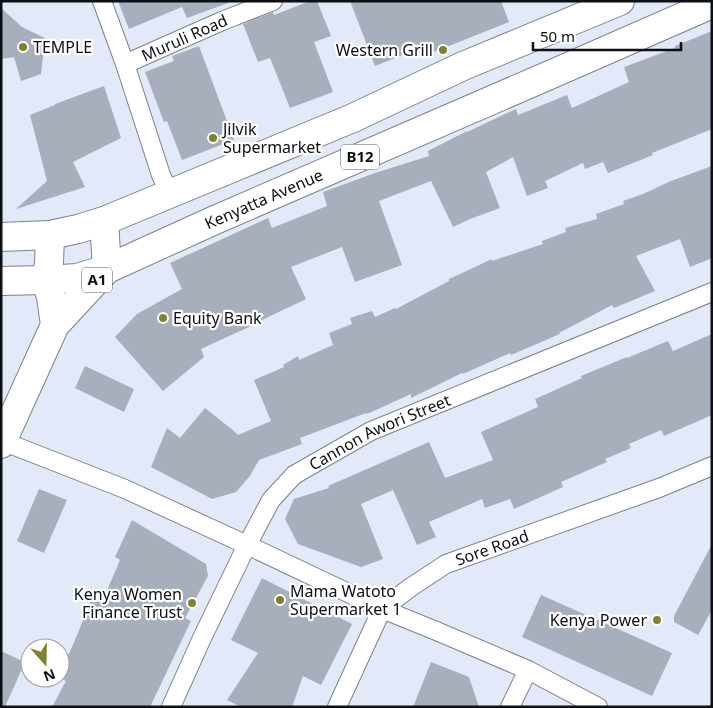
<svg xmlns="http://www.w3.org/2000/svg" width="713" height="708" font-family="'Noto Sans',sans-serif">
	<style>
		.building { fill: #a7aebc }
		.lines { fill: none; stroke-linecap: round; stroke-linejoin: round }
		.street-casing { stroke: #7a818e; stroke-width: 20 }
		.primary-casing { stroke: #7a818e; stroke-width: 30 }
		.highway-casing { stroke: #7a818e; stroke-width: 30 }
		.street { stroke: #fff; stroke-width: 18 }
		.primary { stroke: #fff; stroke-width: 28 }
		.highway { stroke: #fff; stroke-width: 28 }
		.poi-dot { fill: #7c822d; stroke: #fff; stroke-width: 2 }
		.labels { text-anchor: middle; stroke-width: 4.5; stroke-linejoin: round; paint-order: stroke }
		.shield { fill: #fff; stroke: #55575a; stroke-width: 1 }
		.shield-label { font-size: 15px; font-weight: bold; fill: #0c0f14 }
		.street-label { font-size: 16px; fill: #0c0f14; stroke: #fff }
		.poi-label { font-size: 16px; fill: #0c0f14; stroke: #fff; text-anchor: start }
	</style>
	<rect width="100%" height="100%" fill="#e2eaf9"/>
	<path class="building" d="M 118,1 L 227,1 L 228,3 L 187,18 L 182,7 L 129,29 Z
		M 310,1 L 317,1 L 331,36 L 314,42 L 333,92 L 290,108 L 270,58 L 258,62 L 243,24 L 273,12 L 274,15 Z
		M 350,1 L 501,1 L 509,22 L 434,52 L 431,44 L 375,66 Z
		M 1,8 L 22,27 L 45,38 L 41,74 L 21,81 L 14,57 L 1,59 Z
		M 712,31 L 712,129 L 652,153 L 653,155 L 608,173 L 603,162 L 585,169 L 583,163 L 545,181 L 548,188 L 527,196 L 513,157 L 486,172 L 500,208 L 470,219 L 453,227 L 431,181 L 379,201 L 402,265 L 355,282 L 342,247 L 291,267 L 306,299 L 260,321 L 260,322 L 201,349 L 204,357 L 163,391 L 115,337 L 137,314 L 182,289 L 170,263 L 268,218 L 272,228 L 327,206 L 323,192 L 375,173 L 429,156 L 428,151 L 467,131 L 467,132 L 516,109 L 518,115 L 567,95 L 572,108 L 629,82 L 624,67 L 675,48 L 675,46 Z
		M 199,46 L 234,140 L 182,160 L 167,121 L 164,122 L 145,72 L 174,61 L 172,56 Z
		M 104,86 L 121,138 L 73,162 L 85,187 L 16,209 L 47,181 L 30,115 L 55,105 L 55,104 Z
		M 712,166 L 712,258 L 690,267 L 680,239 L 636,256 L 655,291 L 614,308 L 612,305 L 559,333 L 560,334 L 511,355 L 510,353 L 463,374 L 462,373 L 411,398 L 411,394 L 367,414 L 366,413 L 300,438 L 302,444 L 259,460 L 250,476 L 236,492 L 212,499 L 151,467 L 167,428 L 180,438 L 205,408 L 234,431 L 238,435 L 271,421 L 254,380 L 284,367 L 283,365 L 298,356 L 299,360 L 333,345 L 329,333 L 352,324 L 350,318 L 372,311 L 375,317 L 395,308 L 396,309 L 449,281 L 449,279 L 492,259 L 492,261 L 543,244 L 542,241 L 566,232 L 565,228 L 597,219 L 596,214 L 624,204 L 623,201 L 643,194 L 671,181 Z
		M 712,334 L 712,415 L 664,436 L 661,430 L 629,444 L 631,448 L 605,459 L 607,462 L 561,482 L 563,487 L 514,509 L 510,499 L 485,508 L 482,499 L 429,522 L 436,537 L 417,545 L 393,490 L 361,504 L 383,559 L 361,567 L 298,544 L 285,519 L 294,499 L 329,488 L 328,486 L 429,442 L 445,478 L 493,460 L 481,432 L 538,407 L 535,399 L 582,378 L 581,376 L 627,357 L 627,358 L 668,341 L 673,351 Z
		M 85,366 L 134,389 L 124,412 L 75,388 Z
		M 39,489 L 67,500 L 44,553 L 17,541 Z
		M 132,520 L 206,564 L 208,576 L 185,618 L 191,621 L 150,707 L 52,707 L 66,681 L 59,678 L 60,672 L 73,645 L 93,595 L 103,600 L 120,560 L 115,557 Z
		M 712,544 L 712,610 L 698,635 L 674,622 L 674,616 Z
		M 262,578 L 352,624 L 321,685 L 303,676 L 292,707 L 241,707 L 227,700 L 258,653 L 231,640 Z
		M 541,595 L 672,653 L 652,696 L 522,637 Z
		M 1,651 L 25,662 L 5,707 L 1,707 Z
		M 431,662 L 469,677 L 479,707 L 413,707 Z"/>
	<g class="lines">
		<g class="street-casing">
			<g id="street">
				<path d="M 102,1 L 125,64 L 161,175 L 170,194"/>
				<path id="s1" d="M 125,64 L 222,21 L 273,1"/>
				<path d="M 2,441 L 125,489 L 247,545 L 382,609 L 434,630 L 528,670 L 598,707"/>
				<path id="s2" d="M 171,707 L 202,638 L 247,545 L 271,500 L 294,475 L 371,431 L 712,292"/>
				<path id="s3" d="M 337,707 L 382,609 L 411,587 L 446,564 L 659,488 L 712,466"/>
				<path d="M 510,707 L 528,670"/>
			</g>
		</g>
		<g class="primary-casing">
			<path id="primary" d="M 50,235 L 49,263 L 46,280 L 51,297 L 55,325
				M 1,444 L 55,325 L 107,269 L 104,221"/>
		</g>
		<g class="highway-casing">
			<g id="highway">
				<path d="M 1,237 L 50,235 L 78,229 L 104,221 L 353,118 L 463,66 L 620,1"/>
				<path id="s4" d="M 1,281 L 46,280 L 77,278 L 107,269 L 215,220 L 552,74 L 712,4"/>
			</g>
		</g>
		<use href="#street" class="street"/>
		<use href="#primary" class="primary"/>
		<use href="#highway" class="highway"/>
	</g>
	<g class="poi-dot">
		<circle cx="23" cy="47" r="5"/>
		<circle cx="443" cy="50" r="5"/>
		<circle cx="213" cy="138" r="5"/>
		<circle cx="163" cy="318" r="5"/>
		<circle cx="280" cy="600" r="5"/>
		<circle cx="192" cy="603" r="5"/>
		<circle cx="657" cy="620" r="5"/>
	</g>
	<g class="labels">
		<g class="shield">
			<rect x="341" y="144.5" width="38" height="25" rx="4"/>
			<rect x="82" y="267.5" width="30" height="25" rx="4"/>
		</g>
		<g class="shield-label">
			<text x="360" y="162">B12</text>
			<text x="97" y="285">A1</text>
		</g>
		<g class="street-label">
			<text dy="6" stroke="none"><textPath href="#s1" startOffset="65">Muruli Road</textPath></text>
			<text dy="6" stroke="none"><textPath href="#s4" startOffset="279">Kenyatta Avenue</textPath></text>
			<text dy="6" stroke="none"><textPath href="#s2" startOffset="360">Cannon Awori Street</textPath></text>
			<text dy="6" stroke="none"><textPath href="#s3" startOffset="235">Sore Road</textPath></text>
		</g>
		<g class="poi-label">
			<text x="33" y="53">TEMPLE</text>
			<text x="433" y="56" text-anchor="end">Western Grill</text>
			<text x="223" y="135">Jilvik<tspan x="223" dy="18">Supermarket</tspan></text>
			<text x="173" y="324">Equity Bank</text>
			<text x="290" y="597">Mama Watoto<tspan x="290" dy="18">Supermarket 1</tspan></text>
			<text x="182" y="600" text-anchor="end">Kenya Women<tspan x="182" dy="18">Finance Trust</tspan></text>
			<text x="647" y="626" text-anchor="end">Kenya Power</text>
		</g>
	</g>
	<rect width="713" height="708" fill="none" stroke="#0c0f14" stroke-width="5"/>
	<g transform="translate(45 663) rotate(160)"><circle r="24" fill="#ffffff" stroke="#9e9fa1"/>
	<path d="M0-4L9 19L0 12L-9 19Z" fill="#7c822d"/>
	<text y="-8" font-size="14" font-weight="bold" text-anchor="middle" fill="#0c0f14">N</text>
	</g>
	<path d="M533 42v8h148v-8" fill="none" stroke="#0c0f14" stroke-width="2.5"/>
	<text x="540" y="42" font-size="15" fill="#0c0f14" stroke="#ffffff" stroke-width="4" paint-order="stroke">50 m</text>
</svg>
